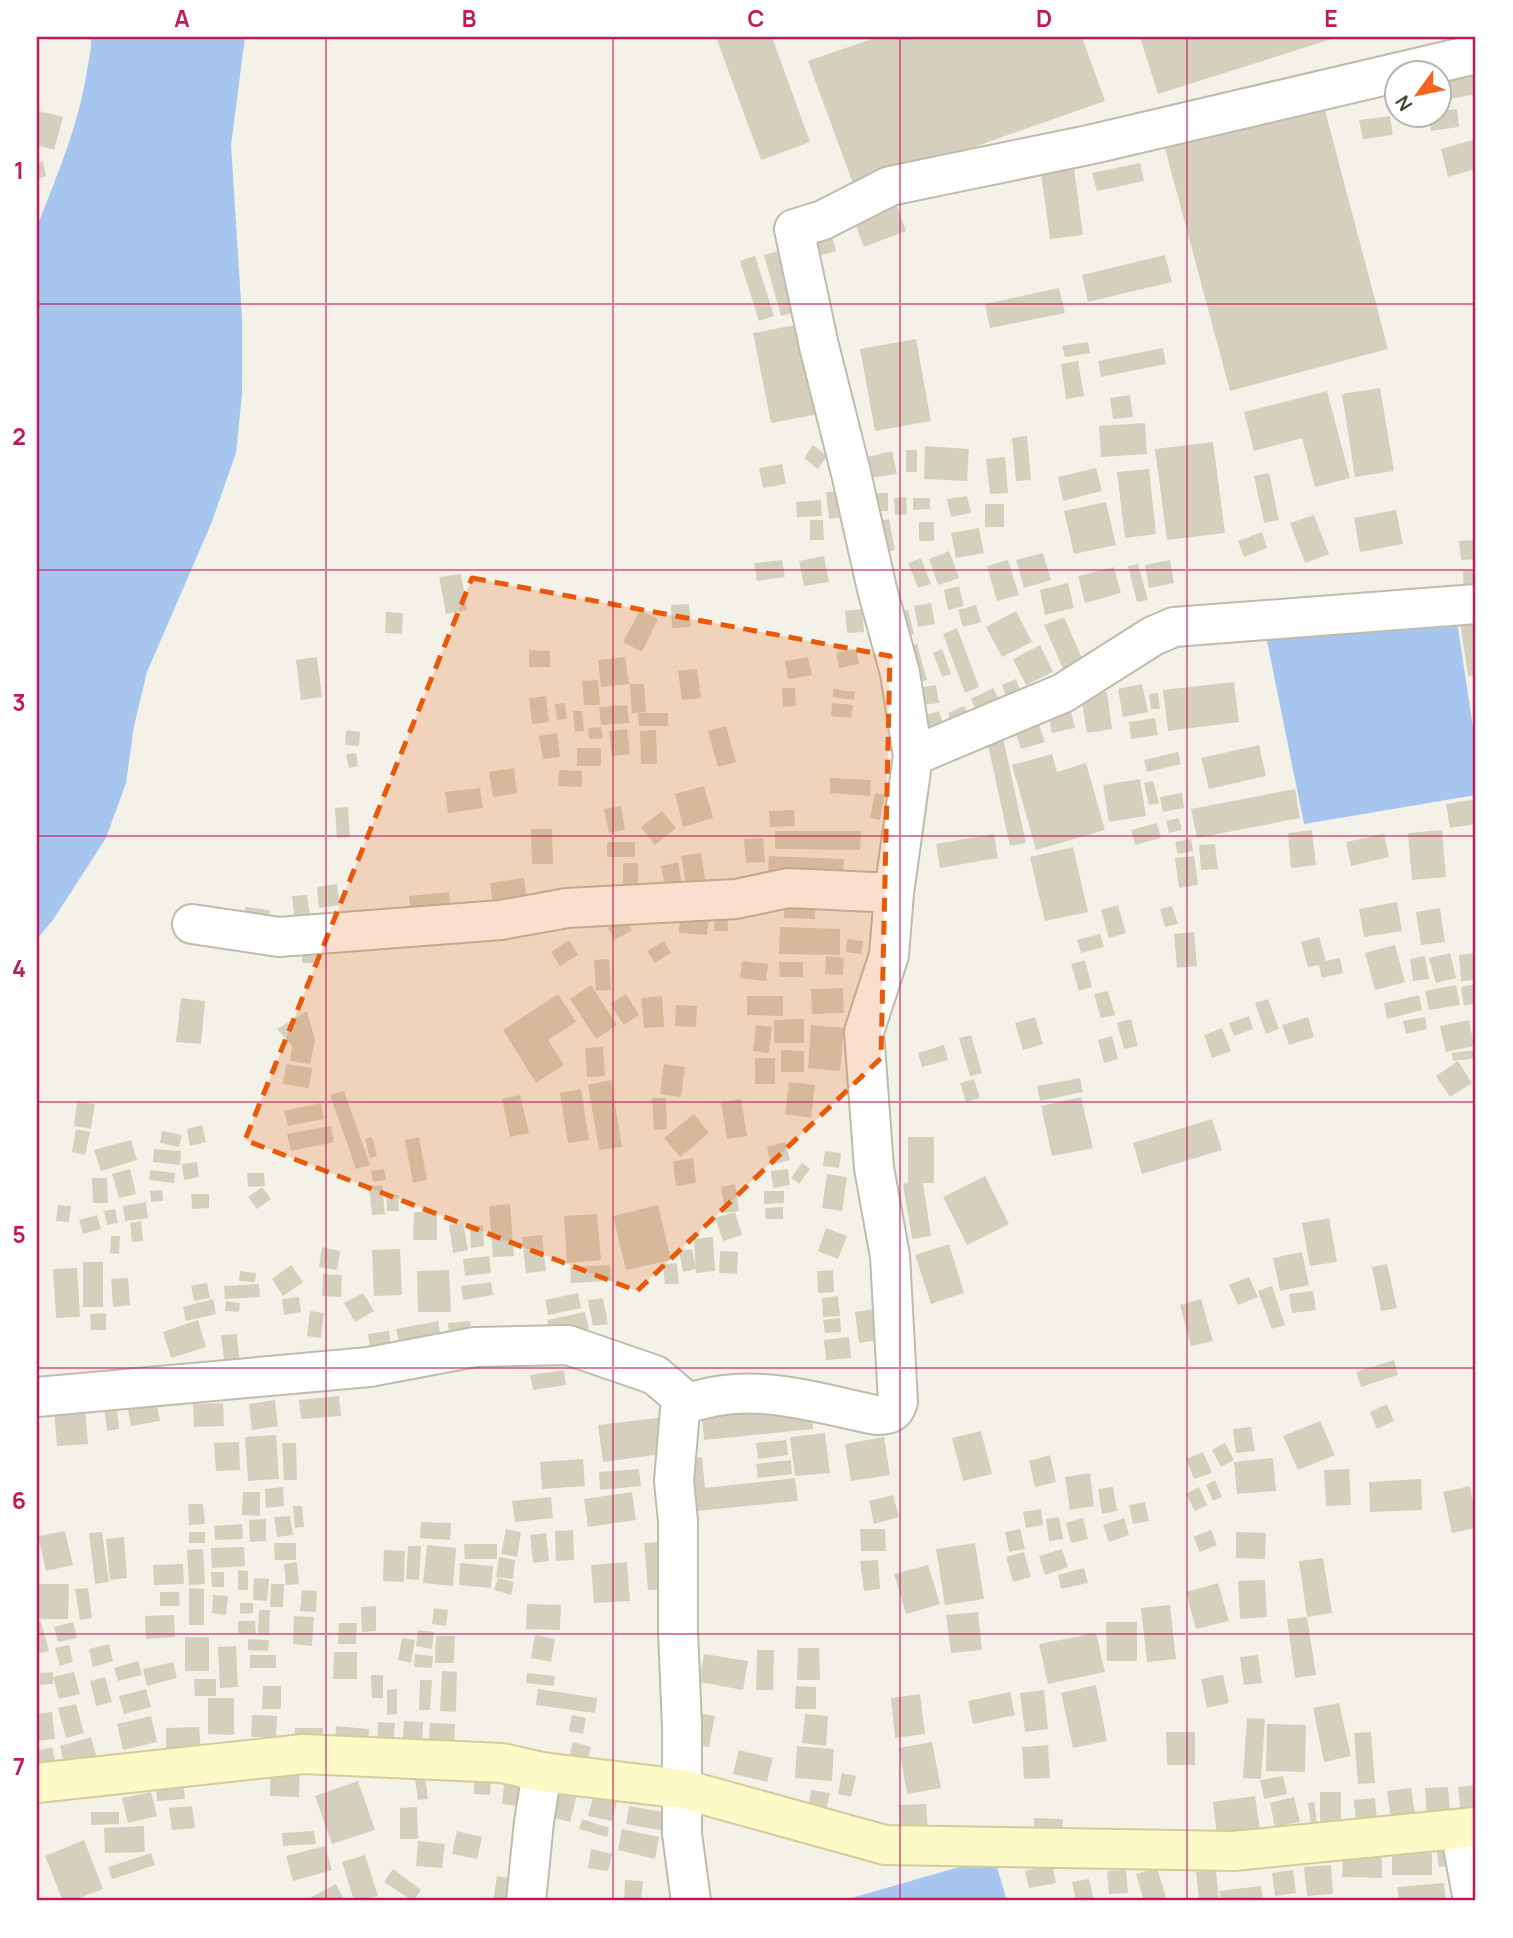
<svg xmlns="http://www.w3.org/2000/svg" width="1513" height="1938" font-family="Manrope,sans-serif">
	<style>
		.water { fill: #a6c5ef }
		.building { fill: #d5d0be }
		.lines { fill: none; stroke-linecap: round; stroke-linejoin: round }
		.street-casing { stroke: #bfbcab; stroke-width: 42 }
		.secondary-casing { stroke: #d3cd99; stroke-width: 42 }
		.street { stroke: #fff; stroke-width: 38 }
		.secondary { stroke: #fdfac8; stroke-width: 38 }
		.marked { fill: #e8590c; fill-opacity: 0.2; stroke: #e8590c; stroke-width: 5; stroke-dasharray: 14 9; stroke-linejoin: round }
		.grid { fill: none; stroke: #c2185b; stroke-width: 2; stroke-opacity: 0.55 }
		.neatline { fill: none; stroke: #c2185b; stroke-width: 2.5 }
		.grid-label { font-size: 23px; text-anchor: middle; font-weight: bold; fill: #c2185b }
	</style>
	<rect width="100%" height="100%" fill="#f4f2e8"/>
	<path class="water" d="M 91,37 L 245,37 L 231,145 L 242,318 L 242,395 L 236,453 L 211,524 L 147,672 L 134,726 L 126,783 L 106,838 L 53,920 L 37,939 L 37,227 C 57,175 79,125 87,70 C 89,59 92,48 91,37 Z
		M 1456,615 L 1476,747 L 1476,795 L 1304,824 L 1265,631 Z
		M 994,1857 L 1007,1901 L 841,1901 Z"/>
	<path class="building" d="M 716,37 L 772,37 L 810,142 L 761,160 Z
		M 877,37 L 1082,37 L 1105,101 L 855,189 L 808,61 Z
		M 1140,37 L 1338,37 L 1158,94 Z
		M 1476,71 L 1476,94 L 1440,101 L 1440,79 Z
		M 1322,99 L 1388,349 L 1230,391 L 1163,141 Z
		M 1457,109 L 1459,127 L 1431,131 L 1429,116 L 1440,116 L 1440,111 Z
		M 39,111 L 63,117 L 54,150 L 37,145 L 37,119 Z
		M 1390,116 L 1393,135 L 1363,139 L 1359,120 Z
		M 1476,139 L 1476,169 L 1448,177 L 1441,149 Z
		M 43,161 L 46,176 L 37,179 L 37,163 Z
		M 1140,163 L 1144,181 L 1097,191 L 1092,173 Z
		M 1074,169 L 1083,235 L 1050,239 L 1041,174 Z
		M 893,195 L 906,231 L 864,247 L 850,210 Z
		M 828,222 L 836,251 L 811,258 L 803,230 Z
		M 785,249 L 802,310 L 781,316 L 764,255 Z
		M 1165,255 L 1172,282 L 1088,302 L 1082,275 Z
		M 755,256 L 774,316 L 759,321 L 740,261 Z
		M 1059,288 L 1065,313 L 990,328 L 985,304 Z
		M 801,324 L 819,414 L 771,423 L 753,333 Z
		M 916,339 L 931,421 L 875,431 L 860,349 Z
		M 1088,342 L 1090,353 L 1065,357 L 1062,346 Z
		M 1163,348 L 1166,364 L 1101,377 L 1098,361 Z
		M 1078,361 L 1084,396 L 1066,399 L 1061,364 Z
		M 1380,388 L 1394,471 L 1355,477 L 1342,394 Z
		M 1327,391 L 1350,478 L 1315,487 L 1302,438 L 1254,451 L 1244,412 Z
		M 1130,395 L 1133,417 L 1113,419 L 1110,398 Z
		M 1145,423 L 1147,454 L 1101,457 L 1099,426 Z
		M 1027,436 L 1031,480 L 1016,481 L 1012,438 Z
		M 1213,442 L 1225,533 L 1167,540 L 1155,449 Z
		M 813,445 L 827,456 L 818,469 L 804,458 Z
		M 925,446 L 969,449 L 967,481 L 924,479 Z
		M 906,450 L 917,450 L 917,472 L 906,472 Z
		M 892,451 L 897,474 L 871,478 L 867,457 Z
		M 1005,457 L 1008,493 L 990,494 L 986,459 Z
		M 782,464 L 786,484 L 763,488 L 759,468 Z
		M 1096,468 L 1102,491 L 1063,501 L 1058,477 Z
		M 1149,469 L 1156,534 L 1125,538 L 1117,472 Z
		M 1269,473 L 1279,520 L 1264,523 L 1254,476 Z
		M 840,491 L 843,517 L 829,519 L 826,492 Z
		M 876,493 L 888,493 L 888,511 L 875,511 Z
		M 967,496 L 971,513 L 951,517 L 947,499 Z
		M 906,497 L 907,514 L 895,515 L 894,498 Z
		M 913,498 L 930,498 L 930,509 L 913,510 Z
		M 821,500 L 822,516 L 797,517 L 796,502 Z
		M 1106,502 L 1116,545 L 1074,554 L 1064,511 Z
		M 985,504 L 1004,504 L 1004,527 L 985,527 Z
		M 1396,510 L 1403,544 L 1360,552 L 1354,518 Z
		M 1314,515 L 1329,554 L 1305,563 L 1290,523 Z
		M 889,519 L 895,550 L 873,555 L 868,523 Z
		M 810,520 L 823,520 L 824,540 L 810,540 Z
		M 919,522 L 934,522 L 934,541 L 919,541 Z
		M 979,528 L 984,553 L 956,558 L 951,533 Z
		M 1262,532 L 1267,548 L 1244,557 L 1238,541 Z
		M 1476,540 L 1476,559 L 1461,560 L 1459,541 Z
		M 949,551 L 959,578 L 938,585 L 929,559 Z
		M 1043,553 L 1051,580 L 1024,588 L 1016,560 Z
		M 824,556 L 829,582 L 804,586 L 799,561 Z
		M 921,558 L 931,584 L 918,588 L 908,563 Z
		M 782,560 L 785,577 L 757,581 L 754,563 Z
		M 1008,560 L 1019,595 L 997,601 L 987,566 Z
		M 1170,560 L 1174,583 L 1149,588 L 1145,565 Z
		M 1138,564 L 1148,600 L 1137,602 L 1128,566 Z
		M 1114,567 L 1121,593 L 1085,603 L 1078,576 Z
		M 1476,570 L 1476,596 L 1464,597 L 1463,571 Z
		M 461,574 L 467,610 L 446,614 L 439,577 Z
		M 1068,583 L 1074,608 L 1045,615 L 1040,590 Z
		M 959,586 L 964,606 L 948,610 L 944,590 Z
		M 931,603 L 935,624 L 918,627 L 914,606 Z
		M 689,604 L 691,627 L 672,628 L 671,605 Z
		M 976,605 L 981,622 L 963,627 L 958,610 Z
		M 862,609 L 864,632 L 847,633 L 845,611 Z
		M 640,610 L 658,619 L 642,652 L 623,642 Z
		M 908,610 L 914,634 L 893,640 L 887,615 Z
		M 1016,611 L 1032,642 L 1002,657 L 986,627 Z
		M 386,612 L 403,613 L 402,634 L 385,633 Z
		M 1064,617 L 1087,670 L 1067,678 L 1044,625 Z
		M 1476,620 L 1476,675 L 1468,676 L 1460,622 Z
		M 957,628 L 979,687 L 965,693 L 943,634 Z
		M 917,644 L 927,680 L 910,684 L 900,649 Z
		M 1040,645 L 1053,672 L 1026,685 L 1013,659 Z
		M 856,649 L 859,664 L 839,668 L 836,653 Z
		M 942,649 L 951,674 L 942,677 L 933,653 Z
		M 529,650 L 550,651 L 550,667 L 529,667 Z
		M 317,657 L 322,697 L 301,700 L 296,660 Z
		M 625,657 L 629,684 L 601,687 L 598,660 Z
		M 808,657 L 812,675 L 788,679 L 785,661 Z
		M 697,669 L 701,698 L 682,700 L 678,671 Z
		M 1016,679 L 1023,698 L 1008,703 L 1002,685 Z
		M 598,680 L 600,705 L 584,705 L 582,681 Z
		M 1234,682 L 1239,722 L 1168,731 L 1163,690 Z
		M 630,684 L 644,684 L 646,712 L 632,713 Z
		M 1142,684 L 1148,712 L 1123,717 L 1118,689 Z
		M 936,685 L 939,703 L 915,706 L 912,689 Z
		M 782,688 L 795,688 L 796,706 L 783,707 Z
		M 993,688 L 1000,702 L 978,714 L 971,699 Z
		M 833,689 L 855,692 L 854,700 L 833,697 Z
		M 1107,692 L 1112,729 L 1087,733 L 1081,696 Z
		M 1158,693 L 1160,709 L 1151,709 L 1149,694 Z
		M 546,696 L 549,722 L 532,724 L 529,698 Z
		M 565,703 L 567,719 L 557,720 L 555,704 Z
		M 832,703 L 853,705 L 851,718 L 831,716 Z
		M 1069,703 L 1075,728 L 1052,733 L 1047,707 Z
		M 627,705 L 629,723 L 601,725 L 599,707 Z
		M 964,706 L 968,714 L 951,722 L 948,713 Z
		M 573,711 L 582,711 L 584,731 L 575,732 Z
		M 939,711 L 946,734 L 924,741 L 917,718 Z
		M 638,713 L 668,713 L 668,726 L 639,726 Z
		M 1155,718 L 1158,735 L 1131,739 L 1129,722 Z
		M 1038,721 L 1045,742 L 1021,749 L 1014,728 Z
		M 726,726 L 736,762 L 718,767 L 708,731 Z
		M 601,727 L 603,738 L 589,739 L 588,728 Z
		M 627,729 L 630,754 L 612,756 L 609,731 Z
		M 346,730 L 360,732 L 359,746 L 345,745 Z
		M 656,730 L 657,764 L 641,764 L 640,731 Z
		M 557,733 L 560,757 L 543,759 L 539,736 Z
		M 1002,733 L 1026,843 L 1010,846 L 986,736 Z
		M 1259,745 L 1266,776 L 1209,789 L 1201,758 Z
		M 577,748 L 601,748 L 601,766 L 577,766 Z
		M 1178,752 L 1181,764 L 1147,772 L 1144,760 Z
		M 356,753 L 358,766 L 349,768 L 346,754 Z
		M 1052,754 L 1057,772 L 1086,763 L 1105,830 L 1036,850 L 1012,765 Z
		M 514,768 L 517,793 L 493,797 L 489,772 Z
		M 559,770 L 582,771 L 582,787 L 558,786 Z
		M 830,778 L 871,780 L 870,796 L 830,793 Z
		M 1140,779 L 1146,816 L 1109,822 L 1103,785 Z
		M 1153,781 L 1159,803 L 1149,805 L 1144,783 Z
		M 704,786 L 713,818 L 683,827 L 675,794 Z
		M 480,788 L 483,808 L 448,813 L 445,792 Z
		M 1295,789 L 1300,818 L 1197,838 L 1191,809 Z
		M 875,793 L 885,795 L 880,820 L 870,818 Z
		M 1182,793 L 1184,808 L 1163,812 L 1160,797 Z
		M 1476,799 L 1476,824 L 1450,828 L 1446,804 Z
		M 621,806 L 625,830 L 609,833 L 604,809 Z
		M 348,807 L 350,837 L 337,838 L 335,808 Z
		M 794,810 L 795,826 L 770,827 L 769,811 Z
		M 662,811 L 676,828 L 655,845 L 641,827 Z
		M 1179,818 L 1182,830 L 1169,833 L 1166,821 Z
		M 1157,823 L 1161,838 L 1135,845 L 1131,830 Z
		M 531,829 L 552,829 L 553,864 L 532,864 Z
		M 1312,830 L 1316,865 L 1291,868 L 1288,833 Z
		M 1442,830 L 1446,877 L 1412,880 L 1408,833 Z
		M 775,831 L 861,831 L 860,850 L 775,849 Z
		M 994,834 L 998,858 L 940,868 L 936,844 Z
		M 1384,834 L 1389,857 L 1351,866 L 1346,842 Z
		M 763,838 L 765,862 L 746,863 L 744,839 Z
		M 1191,839 L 1193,851 L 1178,854 L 1175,842 Z
		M 607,842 L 635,842 L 635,857 L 607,857 Z
		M 1215,844 L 1218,869 L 1201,870 L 1199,845 Z
		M 1073,847 L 1088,912 L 1045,921 L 1030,857 Z
		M 701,853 L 706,885 L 687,888 L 681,856 Z
		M 769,856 L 844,859 L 843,878 L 768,874 Z
		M 1194,856 L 1198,885 L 1179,888 L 1175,858 Z
		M 678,862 L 683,890 L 666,893 L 661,866 Z
		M 623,863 L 638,863 L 638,885 L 623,885 Z
		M 524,878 L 528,910 L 494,915 L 490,883 Z
		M 337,884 L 340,905 L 319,908 L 317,887 Z
		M 449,892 L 452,922 L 412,925 L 409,896 Z
		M 307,895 L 312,929 L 296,931 L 292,896 Z
		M 784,899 L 815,900 L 815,919 L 784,918 Z
		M 1397,902 L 1402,931 L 1364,937 L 1359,909 Z
		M 1118,905 L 1126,933 L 1109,938 L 1101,910 Z
		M 1172,906 L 1178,924 L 1165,927 L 1160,909 Z
		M 245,907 L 270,910 L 268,931 L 243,929 Z
		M 1440,908 L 1445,942 L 1421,945 L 1416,912 Z
		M 715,910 L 727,910 L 728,931 L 714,931 Z
		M 680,916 L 709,918 L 707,935 L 679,933 Z
		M 624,917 L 632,930 L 615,940 L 608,928 Z
		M 780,927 L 840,929 L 840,955 L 779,954 Z
		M 1194,932 L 1197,966 L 1177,968 L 1174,934 Z
		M 1100,934 L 1104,947 L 1081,953 L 1077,940 Z
		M 1319,937 L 1326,961 L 1340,958 L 1343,973 L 1322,978 L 1319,965 L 1308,967 L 1301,942 Z
		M 302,938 L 317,938 L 318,963 L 302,963 Z
		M 847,939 L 863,941 L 861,954 L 846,952 Z
		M 569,940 L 578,955 L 560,966 L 551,952 Z
		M 664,941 L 671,953 L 655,963 L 647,951 Z
		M 1395,945 L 1405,982 L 1375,990 L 1365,953 Z
		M 1450,953 L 1456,978 L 1436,983 L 1429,958 Z
		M 1476,953 L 1476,980 L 1461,981 L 1459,955 Z
		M 826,956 L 844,958 L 843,975 L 825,974 Z
		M 1425,956 L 1429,979 L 1413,981 L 1410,959 Z
		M 609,959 L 611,990 L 596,991 L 594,960 Z
		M 1085,960 L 1092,987 L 1079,991 L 1071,964 Z
		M 742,961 L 768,964 L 766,981 L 740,978 Z
		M 779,962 L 803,962 L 803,977 L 780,977 Z
		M 1476,984 L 1476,1003 L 1464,1006 L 1461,987 Z
		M 591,985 L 617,1025 L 596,1039 L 570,999 Z
		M 1456,985 L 1460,1005 L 1429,1010 L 1425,991 Z
		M 843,988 L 844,1013 L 812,1014 L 811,989 Z
		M 1108,991 L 1115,1015 L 1101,1018 L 1094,994 Z
		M 558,994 L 576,1022 L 548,1040 L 564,1065 L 536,1083 L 503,1030 Z
		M 626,994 L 639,1015 L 624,1025 L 610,1004 Z
		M 1419,995 L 1422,1010 L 1387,1019 L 1384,1003 Z
		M 662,996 L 664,1027 L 644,1028 L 641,998 Z
		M 747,996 L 783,996 L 783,1016 L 747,1015 Z
		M 181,998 L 205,1001 L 201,1044 L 176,1042 Z
		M 1268,999 L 1279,1029 L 1266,1034 L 1255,1003 Z
		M 676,1005 L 697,1006 L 696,1027 L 675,1026 Z
		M 307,1011 L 315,1040 L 310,1064 L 290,1061 L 292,1046 L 277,1029 Z
		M 1249,1016 L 1253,1029 L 1234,1036 L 1229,1023 Z
		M 1035,1017 L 1043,1044 L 1023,1050 L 1015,1023 Z
		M 1308,1017 L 1314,1037 L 1289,1045 L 1282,1025 Z
		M 1425,1017 L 1427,1029 L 1406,1034 L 1403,1021 Z
		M 804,1019 L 804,1043 L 774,1043 L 774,1020 Z
		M 1131,1019 L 1138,1046 L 1124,1049 L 1117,1023 Z
		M 1469,1020 L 1474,1046 L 1446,1052 L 1440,1026 Z
		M 756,1025 L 772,1027 L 769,1053 L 753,1051 Z
		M 811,1025 L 844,1028 L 840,1071 L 808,1068 Z
		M 1222,1028 L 1231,1051 L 1212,1058 L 1204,1035 Z
		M 971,1035 L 982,1073 L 970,1076 L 959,1038 Z
		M 1112,1036 L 1118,1059 L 1104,1063 L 1098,1040 Z
		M 944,1045 L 948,1060 L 922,1067 L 918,1053 Z
		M 603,1047 L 605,1076 L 587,1077 L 585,1048 Z
		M 781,1050 L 804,1051 L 804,1072 L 781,1072 Z
		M 1475,1050 L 1476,1058 L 1453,1061 L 1452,1053 Z
		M 755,1058 L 775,1058 L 775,1084 L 755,1084 Z
		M 1458,1061 L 1472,1083 L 1450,1097 L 1436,1076 Z
		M 286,1064 L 312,1068 L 309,1088 L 283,1084 Z
		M 664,1064 L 685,1067 L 681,1097 L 660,1094 Z
		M 1080,1078 L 1083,1092 L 1040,1101 L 1037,1086 Z
		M 974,1079 L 980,1098 L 966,1102 L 960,1083 Z
		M 611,1080 L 622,1147 L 599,1150 L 588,1085 Z
		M 789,1082 L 815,1085 L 811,1118 L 785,1114 Z
		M 581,1089 L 589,1140 L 568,1143 L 560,1093 Z
		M 344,1091 L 370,1165 L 356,1169 L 330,1095 Z
		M 520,1095 L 529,1133 L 510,1137 L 502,1099 Z
		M 1081,1097 L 1093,1148 L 1052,1156 L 1041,1106 Z
		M 652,1098 L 666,1098 L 667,1129 L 654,1130 Z
		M 741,1099 L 747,1136 L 727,1139 L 721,1102 Z
		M 77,1101 L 95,1104 L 91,1129 L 74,1126 Z
		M 321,1103 L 324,1119 L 288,1126 L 284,1111 Z
		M 694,1114 L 709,1133 L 680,1157 L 664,1138 Z
		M 1212,1119 L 1222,1150 L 1142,1174 L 1133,1143 Z
		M 202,1125 L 206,1142 L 190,1146 L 187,1129 Z
		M 331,1126 L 334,1142 L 291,1151 L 287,1134 Z
		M 76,1129 L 90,1132 L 85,1155 L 72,1152 Z
		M 162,1131 L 182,1135 L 179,1147 L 160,1143 Z
		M 372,1137 L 377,1156 L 370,1158 L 365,1139 Z
		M 419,1137 L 427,1180 L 413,1183 L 405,1140 Z
		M 908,1137 L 934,1137 L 934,1183 L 923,1183 L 931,1236 L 912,1239 L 903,1184 L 908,1183 Z
		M 131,1140 L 137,1160 L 101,1171 L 94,1150 Z
		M 785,1142 L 790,1160 L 771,1165 L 767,1147 Z
		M 154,1149 L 181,1151 L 180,1165 L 153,1162 Z
		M 825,1151 L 841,1153 L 839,1168 L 823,1166 Z
		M 693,1158 L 696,1183 L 676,1186 L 673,1161 Z
		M 197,1162 L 199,1177 L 184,1180 L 182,1164 Z
		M 802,1163 L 810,1169 L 799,1184 L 791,1178 Z
		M 130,1169 L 136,1194 L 119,1198 L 112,1174 Z
		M 384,1169 L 386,1180 L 373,1182 L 371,1171 Z
		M 788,1169 L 790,1185 L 773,1188 L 771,1171 Z
		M 150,1170 L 175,1173 L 174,1183 L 149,1180 Z
		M 247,1173 L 264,1173 L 265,1186 L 248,1187 Z
		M 827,1174 L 847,1177 L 842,1211 L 822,1208 Z
		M 985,1176 L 1009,1224 L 967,1245 L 943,1197 Z
		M 92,1178 L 107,1178 L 108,1203 L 93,1203 Z
		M 735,1184 L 739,1211 L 725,1213 L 721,1187 Z
		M 382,1185 L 385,1214 L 372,1215 L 369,1187 Z
		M 262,1187 L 271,1199 L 257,1209 L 248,1197 Z
		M 162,1190 L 163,1201 L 151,1202 L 150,1191 Z
		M 764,1191 L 784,1191 L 784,1203 L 764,1204 Z
		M 191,1194 L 209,1194 L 209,1208 L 192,1209 Z
		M 386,1195 L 398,1195 L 399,1211 L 387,1211 Z
		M 146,1202 L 148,1218 L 125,1221 L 123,1206 Z
		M 510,1204 L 514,1256 L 493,1257 L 489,1206 Z
		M 58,1205 L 71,1206 L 69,1222 L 56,1221 Z
		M 658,1205 L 671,1260 L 626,1270 L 613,1216 Z
		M 783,1207 L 783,1219 L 766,1219 L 765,1208 Z
		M 115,1209 L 118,1223 L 107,1225 L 104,1211 Z
		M 414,1212 L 437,1212 L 437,1240 L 413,1240 Z
		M 735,1212 L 742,1235 L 723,1241 L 715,1218 Z
		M 597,1214 L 601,1260 L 567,1263 L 564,1216 Z
		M 97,1215 L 101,1229 L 83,1234 L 79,1220 Z
		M 1329,1218 L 1337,1262 L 1310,1266 L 1302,1223 Z
		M 141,1221 L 143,1241 L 132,1242 L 130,1223 Z
		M 463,1223 L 468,1250 L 453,1253 L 449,1225 Z
		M 483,1225 L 484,1246 L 471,1248 L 470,1226 Z
		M 826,1228 L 847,1236 L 838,1259 L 818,1251 Z
		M 542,1235 L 546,1271 L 526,1273 L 522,1237 Z
		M 111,1236 L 120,1236 L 119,1254 L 110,1253 Z
		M 713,1237 L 715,1271 L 696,1273 L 694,1239 Z
		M 949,1244 L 964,1293 L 931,1304 L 915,1255 Z
		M 322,1247 L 340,1251 L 337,1270 L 319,1267 Z
		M 400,1249 L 402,1295 L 374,1296 L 372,1250 Z
		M 692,1249 L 696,1269 L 683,1272 L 679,1251 Z
		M 720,1251 L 738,1252 L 737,1274 L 719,1273 Z
		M 1302,1252 L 1309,1285 L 1280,1291 L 1273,1258 Z
		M 489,1256 L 491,1273 L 465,1276 L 463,1259 Z
		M 83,1262 L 103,1262 L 103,1307 L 83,1307 Z
		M 677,1263 L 679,1284 L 665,1284 L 663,1264 Z
		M 1387,1264 L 1397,1308 L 1381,1311 L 1372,1267 Z
		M 291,1265 L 303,1282 L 283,1296 L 272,1279 Z
		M 610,1265 L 611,1281 L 571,1283 L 570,1267 Z
		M 77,1268 L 80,1317 L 56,1318 L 53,1269 Z
		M 449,1270 L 451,1312 L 418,1312 L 417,1271 Z
		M 833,1270 L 834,1292 L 818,1293 L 817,1271 Z
		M 240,1271 L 256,1273 L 255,1282 L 239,1281 Z
		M 323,1274 L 342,1275 L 341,1297 L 322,1296 Z
		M 1249,1277 L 1258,1297 L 1238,1305 L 1229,1285 Z
		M 128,1278 L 130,1305 L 113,1307 L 111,1279 Z
		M 491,1282 L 493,1295 L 463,1300 L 461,1286 Z
		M 207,1283 L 210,1298 L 194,1301 L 191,1286 Z
		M 259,1284 L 260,1297 L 225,1299 L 224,1286 Z
		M 1272,1286 L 1285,1325 L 1272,1329 L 1258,1291 Z
		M 1313,1291 L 1316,1310 L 1292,1313 L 1289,1294 Z
		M 363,1293 L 374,1311 L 355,1322 L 344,1303 Z
		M 578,1293 L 581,1308 L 548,1315 L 545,1300 Z
		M 838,1296 L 840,1316 L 823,1317 L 822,1298 Z
		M 299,1297 L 301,1312 L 284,1315 L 282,1299 Z
		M 603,1298 L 608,1324 L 593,1326 L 588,1300 Z
		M 213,1299 L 216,1314 L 186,1321 L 183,1307 Z
		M 1201,1299 L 1213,1341 L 1191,1346 L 1180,1305 Z
		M 226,1301 L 240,1303 L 239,1312 L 225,1311 Z
		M 880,1308 L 885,1339 L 859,1343 L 855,1312 Z
		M 310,1311 L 324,1313 L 321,1338 L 307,1336 Z
		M 585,1312 L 589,1330 L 551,1338 L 547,1320 Z
		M 106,1313 L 106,1330 L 91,1330 L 90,1314 Z
		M 840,1318 L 841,1332 L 825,1333 L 823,1320 Z
		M 198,1320 L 206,1347 L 171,1358 L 163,1332 Z
		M 438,1321 L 442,1344 L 401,1352 L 396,1329 Z
		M 470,1321 L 475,1360 L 453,1363 L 448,1323 Z
		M 389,1331 L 395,1380 L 374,1382 L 368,1334 Z
		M 237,1334 L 240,1367 L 225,1368 L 221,1335 Z
		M 849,1337 L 851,1358 L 826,1360 L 824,1340 Z
		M 1394,1360 L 1398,1375 L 1361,1387 L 1356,1372 Z
		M 564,1370 L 566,1385 L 533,1390 L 530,1375 Z
		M 153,1384 L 160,1421 L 131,1426 L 124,1389 Z
		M 339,1396 L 341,1416 L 301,1419 L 299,1400 Z
		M 116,1398 L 119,1429 L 107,1431 L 103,1399 Z
		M 275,1400 L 278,1426 L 252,1430 L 249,1404 Z
		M 223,1403 L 224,1426 L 194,1427 L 193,1404 Z
		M 1387,1404 L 1394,1421 L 1377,1429 L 1370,1412 Z
		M 811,1407 L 813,1429 L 704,1440 L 702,1418 Z
		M 85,1410 L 88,1444 L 57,1446 L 54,1412 Z
		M 665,1417 L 670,1453 L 603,1462 L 598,1425 Z
		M 1320,1421 L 1335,1455 L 1298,1470 L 1283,1436 Z
		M 1251,1427 L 1255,1451 L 1236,1453 L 1233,1429 Z
		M 981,1431 L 992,1474 L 963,1481 L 952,1438 Z
		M 825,1433 L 830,1473 L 795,1476 L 790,1437 Z
		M 276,1435 L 279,1479 L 248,1481 L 245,1437 Z
		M 884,1437 L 890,1475 L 851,1481 L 845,1444 Z
		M 786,1440 L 788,1455 L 758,1459 L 756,1443 Z
		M 239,1442 L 240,1470 L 216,1471 L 214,1443 Z
		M 282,1443 L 296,1443 L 297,1480 L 284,1480 Z
		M 1225,1443 L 1234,1460 L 1221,1467 L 1212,1450 Z
		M 1203,1452 L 1212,1473 L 1194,1479 L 1186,1459 Z
		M 1050,1455 L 1056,1482 L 1035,1487 L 1029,1461 Z
		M 702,1457 L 705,1488 L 795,1478 L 798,1501 L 687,1512 L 682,1459 Z
		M 1273,1458 L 1276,1491 L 1237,1494 L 1234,1462 Z
		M 583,1459 L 585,1486 L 542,1489 L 540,1462 Z
		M 791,1460 L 792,1474 L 758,1478 L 756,1464 Z
		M 639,1469 L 641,1486 L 600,1490 L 599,1472 Z
		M 1349,1469 L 1351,1505 L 1326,1506 L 1324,1470 Z
		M 1090,1473 L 1094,1506 L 1070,1510 L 1065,1477 Z
		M 1421,1479 L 1422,1510 L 1370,1512 L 1369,1482 Z
		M 1215,1480 L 1222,1497 L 1213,1501 L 1206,1485 Z
		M 1470,1486 L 1476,1516 L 1476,1528 L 1452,1533 L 1443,1492 Z
		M 283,1487 L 284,1506 L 266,1508 L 265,1489 Z
		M 1113,1487 L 1117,1511 L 1102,1514 L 1098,1489 Z
		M 1199,1487 L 1207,1505 L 1195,1511 L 1186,1494 Z
		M 243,1492 L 260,1492 L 260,1516 L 242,1515 Z
		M 632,1492 L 636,1520 L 588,1527 L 584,1499 Z
		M 893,1495 L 899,1517 L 874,1524 L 869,1501 Z
		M 551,1497 L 553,1518 L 515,1522 L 512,1501 Z
		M 1145,1502 L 1149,1521 L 1133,1524 L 1129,1505 Z
		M 188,1504 L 203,1504 L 205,1524 L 189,1525 Z
		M 293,1506 L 302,1506 L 304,1527 L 295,1528 Z
		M 1041,1509 L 1043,1525 L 1026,1528 L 1023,1512 Z
		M 290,1516 L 293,1535 L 277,1537 L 274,1517 Z
		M 1059,1517 L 1063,1539 L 1049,1541 L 1046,1519 Z
		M 1083,1518 L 1088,1539 L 1071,1543 L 1066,1523 Z
		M 1124,1518 L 1129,1535 L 1109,1542 L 1103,1525 Z
		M 266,1519 L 266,1541 L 250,1542 L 249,1520 Z
		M 421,1522 L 451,1523 L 450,1540 L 420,1538 Z
		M 242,1524 L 243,1539 L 215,1540 L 214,1526 Z
		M 506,1529 L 521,1532 L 517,1557 L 501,1554 Z
		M 860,1529 L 885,1529 L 886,1551 L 861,1551 Z
		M 1020,1529 L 1025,1549 L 1009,1552 L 1005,1532 Z
		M 573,1530 L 574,1560 L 556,1561 L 555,1531 Z
		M 1211,1530 L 1217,1545 L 1200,1552 L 1193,1537 Z
		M 65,1531 L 73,1565 L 46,1571 L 38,1536 Z
		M 102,1532 L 109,1582 L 95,1584 L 89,1533 Z
		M 189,1532 L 205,1532 L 205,1543 L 189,1543 Z
		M 1236,1532 L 1266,1533 L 1265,1559 L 1236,1558 Z
		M 546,1533 L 549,1561 L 533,1563 L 530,1535 Z
		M 124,1537 L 127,1578 L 110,1580 L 106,1539 Z
		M 668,1541 L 672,1589 L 648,1590 L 644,1543 Z
		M 274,1543 L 296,1543 L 296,1560 L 275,1560 Z
		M 975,1543 L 984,1599 L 945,1605 L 936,1549 Z
		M 464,1544 L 497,1544 L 497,1559 L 465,1559 Z
		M 427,1545 L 456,1548 L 453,1586 L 423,1583 Z
		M 408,1546 L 421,1546 L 419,1580 L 406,1579 Z
		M 244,1547 L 245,1566 L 212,1568 L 211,1548 Z
		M 203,1549 L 205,1584 L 189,1585 L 187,1550 Z
		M 1062,1549 L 1068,1567 L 1045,1575 L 1039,1556 Z
		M 384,1550 L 405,1551 L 404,1582 L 383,1581 Z
		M 1024,1552 L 1031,1577 L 1013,1582 L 1006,1557 Z
		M 499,1557 L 515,1560 L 513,1579 L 496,1577 Z
		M 1323,1558 L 1332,1613 L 1307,1617 L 1299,1561 Z
		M 878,1560 L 880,1589 L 864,1591 L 860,1561 Z
		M 297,1562 L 299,1584 L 286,1585 L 284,1564 Z
		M 627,1562 L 630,1601 L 594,1603 L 591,1565 Z
		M 460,1563 L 493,1566 L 491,1588 L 459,1585 Z
		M 183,1564 L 184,1584 L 154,1585 L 153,1565 Z
		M 928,1565 L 940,1604 L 906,1614 L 894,1574 Z
		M 1084,1568 L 1088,1583 L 1061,1589 L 1058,1575 Z
		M 238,1570 L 248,1571 L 248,1590 L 238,1590 Z
		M 211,1572 L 224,1572 L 224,1587 L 212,1587 Z
		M 254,1578 L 269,1579 L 267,1601 L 253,1600 Z
		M 498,1578 L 514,1582 L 511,1595 L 494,1590 Z
		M 1265,1580 L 1267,1617 L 1240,1619 L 1238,1581 Z
		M 1218,1583 L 1229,1621 L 1196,1629 L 1186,1592 Z
		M 39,1584 L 69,1584 L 68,1619 L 38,1619 Z
		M 271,1584 L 284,1584 L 283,1607 L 270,1607 Z
		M 88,1588 L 92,1618 L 80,1620 L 75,1589 Z
		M 189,1588 L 204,1589 L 204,1625 L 189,1625 Z
		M 302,1590 L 317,1591 L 316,1612 L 300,1611 Z
		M 160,1592 L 179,1592 L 180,1606 L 160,1606 Z
		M 213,1595 L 228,1596 L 226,1615 L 212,1613 Z
		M 240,1603 L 253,1603 L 253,1613 L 240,1614 Z
		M 527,1604 L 561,1605 L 560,1630 L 526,1629 Z
		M 1170,1605 L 1176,1659 L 1147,1662 L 1141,1608 Z
		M 376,1606 L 376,1631 L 362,1632 L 361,1607 Z
		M 434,1608 L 448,1610 L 446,1626 L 432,1624 Z
		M 259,1610 L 270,1610 L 269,1635 L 258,1634 Z
		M 978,1612 L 982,1650 L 951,1653 L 946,1615 Z
		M 174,1615 L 175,1637 L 146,1639 L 145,1616 Z
		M 294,1616 L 314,1617 L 312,1646 L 293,1644 Z
		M 1307,1617 L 1316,1675 L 1295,1678 L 1287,1619 Z
		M 238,1621 L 255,1621 L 256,1634 L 238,1634 Z
		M 41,1622 L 49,1651 L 37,1654 L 37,1623 Z
		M 73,1622 L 77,1638 L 58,1642 L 54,1627 Z
		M 1106,1622 L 1137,1622 L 1137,1661 L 1107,1661 Z
		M 339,1623 L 357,1623 L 356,1644 L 338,1644 Z
		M 418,1630 L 434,1632 L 432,1649 L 416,1646 Z
		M 1096,1633 L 1105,1672 L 1048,1684 L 1039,1644 Z
		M 535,1635 L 555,1639 L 551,1662 L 531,1658 Z
		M 436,1636 L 455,1636 L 454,1663 L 435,1663 Z
		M 185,1637 L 209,1637 L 209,1671 L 185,1671 Z
		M 402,1638 L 415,1640 L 411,1663 L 398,1660 Z
		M 248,1639 L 269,1640 L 268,1651 L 248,1650 Z
		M 109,1644 L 113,1661 L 93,1667 L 89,1649 Z
		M 69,1645 L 73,1662 L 60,1666 L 55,1648 Z
		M 236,1646 L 238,1687 L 220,1688 L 218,1647 Z
		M 798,1648 L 819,1648 L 820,1680 L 797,1680 Z
		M 757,1650 L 774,1650 L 773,1690 L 756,1690 Z
		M 334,1652 L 357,1652 L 357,1679 L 333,1679 Z
		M 415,1654 L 433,1656 L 432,1668 L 414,1667 Z
		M 704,1654 L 748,1661 L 743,1690 L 699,1682 Z
		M 250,1655 L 276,1655 L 276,1668 L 250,1668 Z
		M 1258,1655 L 1262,1683 L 1244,1685 L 1240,1657 Z
		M 138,1661 L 142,1675 L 118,1681 L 114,1668 Z
		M 173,1662 L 177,1678 L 147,1686 L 143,1669 Z
		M 442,1671 L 457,1672 L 456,1712 L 440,1711 Z
		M 53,1672 L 53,1684 L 40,1685 L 40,1673 Z
		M 74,1672 L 80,1694 L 59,1699 L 53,1677 Z
		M 527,1673 L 555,1676 L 554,1686 L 526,1683 Z
		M 371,1675 L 383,1675 L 383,1698 L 372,1698 Z
		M 1223,1675 L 1229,1703 L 1207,1708 L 1201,1679 Z
		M 105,1677 L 112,1702 L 96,1706 L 90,1681 Z
		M 194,1679 L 216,1679 L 216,1696 L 195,1696 Z
		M 420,1680 L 432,1680 L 430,1710 L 419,1710 Z
		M 1096,1685 L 1107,1741 L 1073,1748 L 1061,1693 Z
		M 263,1686 L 281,1686 L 281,1709 L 262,1709 Z
		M 796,1686 L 816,1687 L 816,1709 L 795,1709 Z
		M 146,1689 L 151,1707 L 124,1714 L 119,1696 Z
		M 397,1689 L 397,1714 L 387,1715 L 387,1690 Z
		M 538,1689 L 597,1698 L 595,1713 L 536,1705 Z
		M 1044,1690 L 1048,1729 L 1025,1732 L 1020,1693 Z
		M 1010,1692 L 1015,1715 L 973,1724 L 968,1701 Z
		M 920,1694 L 925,1734 L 895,1738 L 891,1698 Z
		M 208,1698 L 234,1698 L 234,1735 L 208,1734 Z
		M 1339,1703 L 1351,1756 L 1324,1762 L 1313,1708 Z
		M 76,1704 L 84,1733 L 66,1738 L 58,1708 Z
		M 52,1712 L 55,1739 L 37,1741 L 37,1714 Z
		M 694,1712 L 715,1716 L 709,1747 L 688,1743 Z
		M 805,1714 L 828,1716 L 826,1746 L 802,1743 Z
		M 252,1715 L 277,1716 L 276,1737 L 251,1737 Z
		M 572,1715 L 586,1718 L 583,1734 L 569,1731 Z
		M 151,1716 L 157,1742 L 123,1750 L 117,1724 Z
		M 1247,1718 L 1265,1719 L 1261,1779 L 1243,1778 Z
		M 404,1721 L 423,1722 L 422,1748 L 402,1747 Z
		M 378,1722 L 395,1723 L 393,1749 L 377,1748 Z
		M 430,1723 L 455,1724 L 454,1750 L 428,1748 Z
		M 1267,1724 L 1306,1725 L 1305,1772 L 1266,1771 Z
		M 336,1726 L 369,1729 L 368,1746 L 335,1743 Z
		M 199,1727 L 201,1752 L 166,1754 L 166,1728 Z
		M 295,1728 L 323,1728 L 322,1750 L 294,1749 Z
		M 1166,1732 L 1195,1732 L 1195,1765 L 1167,1765 Z
		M 1371,1732 L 1375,1783 L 1358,1784 L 1354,1733 Z
		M 91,1737 L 97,1759 L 65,1767 L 60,1746 Z
		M 573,1742 L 591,1747 L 587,1761 L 569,1757 Z
		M 932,1742 L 941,1788 L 907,1794 L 899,1748 Z
		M 1048,1745 L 1050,1778 L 1024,1779 L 1022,1747 Z
		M 797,1746 L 834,1749 L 832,1781 L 795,1778 Z
		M 52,1747 L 57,1768 L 37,1773 L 37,1751 Z
		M 739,1750 L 773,1758 L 767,1782 L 733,1774 Z
		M 271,1763 L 300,1764 L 299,1797 L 270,1796 Z
		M 423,1764 L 428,1799 L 418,1800 L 413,1765 Z
		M 842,1773 L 856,1776 L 851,1797 L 838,1794 Z
		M 475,1775 L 491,1777 L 490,1795 L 474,1794 Z
		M 505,1775 L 535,1779 L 532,1808 L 502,1804 Z
		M 1283,1776 L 1287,1794 L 1264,1799 L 1260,1780 Z
		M 183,1781 L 185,1799 L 157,1801 L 156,1782 Z
		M 358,1781 L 375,1830 L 332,1844 L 315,1796 Z
		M 546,1782 L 578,1790 L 570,1822 L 539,1814 Z
		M 1476,1785 L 1476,1813 L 1461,1815 L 1458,1787 Z
		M 1448,1787 L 1450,1812 L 1427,1814 L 1425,1788 Z
		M 1411,1788 L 1415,1813 L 1391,1817 L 1387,1791 Z
		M 811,1790 L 830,1793 L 826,1812 L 808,1809 Z
		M 151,1792 L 157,1816 L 128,1823 L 122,1798 Z
		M 1320,1792 L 1341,1792 L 1341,1821 L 1320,1821 Z
		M 594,1793 L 618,1798 L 612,1821 L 588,1816 Z
		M 1255,1796 L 1260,1831 L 1217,1837 L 1213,1802 Z
		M 1294,1797 L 1300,1822 L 1275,1827 L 1270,1803 Z
		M 1375,1798 L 1377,1821 L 1356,1823 L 1354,1800 Z
		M 1314,1802 L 1318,1829 L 1312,1830 L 1308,1803 Z
		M 926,1804 L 928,1832 L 900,1833 L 899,1805 Z
		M 192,1806 L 195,1828 L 172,1830 L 169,1808 Z
		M 629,1806 L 675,1814 L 671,1832 L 626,1824 Z
		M 417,1807 L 418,1839 L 400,1839 L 400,1808 Z
		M 91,1812 L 119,1812 L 119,1824 L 91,1825 Z
		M 1034,1818 L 1063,1819 L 1062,1837 L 1034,1836 Z
		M 582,1819 L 609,1828 L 607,1837 L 579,1829 Z
		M 144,1826 L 145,1852 L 105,1853 L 104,1828 Z
		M 622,1829 L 659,1837 L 655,1859 L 618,1850 Z
		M 314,1831 L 316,1844 L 283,1846 L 282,1833 Z
		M 457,1831 L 482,1837 L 477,1859 L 452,1854 Z
		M 84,1840 L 103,1889 L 71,1901 L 63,1901 L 45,1856 Z
		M 1435,1840 L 1459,1864 L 1439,1867 Z
		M 418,1841 L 445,1844 L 442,1868 L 416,1866 Z
		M 325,1846 L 332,1870 L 293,1881 L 286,1856 Z
		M 591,1849 L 612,1854 L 608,1871 L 588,1868 Z
		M 151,1853 L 155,1865 L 112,1879 L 108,1867 Z
		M 1392,1853 L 1432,1853 L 1432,1875 L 1392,1875 Z
		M 365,1855 L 378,1896 L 354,1901 L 342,1862 Z
		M 1343,1856 L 1382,1857 L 1382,1878 L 1342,1877 Z
		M 1052,1865 L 1056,1883 L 1029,1888 L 1025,1871 Z
		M 1331,1865 L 1333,1894 L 1307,1896 L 1304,1867 Z
		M 1157,1868 L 1167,1901 L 1144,1901 L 1136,1874 Z
		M 393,1869 L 421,1890 L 413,1901 L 384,1882 Z
		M 1126,1870 L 1128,1893 L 1109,1894 L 1107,1871 Z
		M 1216,1870 L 1219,1901 L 1199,1901 L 1196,1872 Z
		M 1293,1870 L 1296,1893 L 1275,1896 L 1272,1873 Z
		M 497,1876 L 523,1881 L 519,1901 L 493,1901 Z
		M 1089,1879 L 1094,1901 L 1076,1901 L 1072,1882 Z
		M 625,1880 L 643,1881 L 641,1901 L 624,1901 Z
		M 1444,1883 L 1446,1901 L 1399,1901 L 1397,1887 Z
		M 336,1884 L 345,1901 L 304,1901 Z
		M 1261,1886 L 1263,1901 L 1221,1901 L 1219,1891 Z"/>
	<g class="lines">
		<g class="street-casing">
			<path id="street" d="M 913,756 L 1063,693 L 1153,636 L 1174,627 L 1476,604
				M 192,924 L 279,937 L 501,920 L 567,908 L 736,899 L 788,888 L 894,893
				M 37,1397 L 369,1367 L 475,1347 L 568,1345 L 655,1375 L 688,1403
				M 1460,1830 L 1473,1901
				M 526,1901 L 534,1822 L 542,1772
				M 691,1901 L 682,1834 L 682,1727 L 678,1631 L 678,1521 L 674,1481 L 680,1410 L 682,1406 C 746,1379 812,1402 876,1415 C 887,1415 895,1414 898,1402 L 890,1256 L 874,1168 L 864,1032 L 889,955 L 894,893 L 913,756 L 900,673 L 877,589 L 851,473 L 819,346 L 794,229 L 823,220 L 890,186 L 1093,144 L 1476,54"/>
		</g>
		<g class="secondary-casing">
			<path id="secondary" d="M 37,1783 L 303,1754 L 502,1763 L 542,1772 L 683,1789 L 885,1845 L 1234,1851 L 1476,1827"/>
		</g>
		<use href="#street" class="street"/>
		<use href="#secondary" class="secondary"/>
	</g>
	<path class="marked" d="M 472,578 L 890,656 L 881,1058 L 637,1291 L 245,1140 Z"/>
	<path class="grid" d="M 326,37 L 326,1901M 613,37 L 613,1901M 900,37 L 900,1901M 1187,37 L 1187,1901M 37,304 L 1476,304M 37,570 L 1476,570M 37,836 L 1476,836M 37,1102 L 1476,1102M 37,1368 L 1476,1368M 37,1634 L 1476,1634"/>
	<rect width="1513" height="1938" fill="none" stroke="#ffffff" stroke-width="77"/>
	<g transform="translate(1418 94) rotate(237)"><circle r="33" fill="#ffffff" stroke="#b5b4af" stroke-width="2"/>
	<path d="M0-5L12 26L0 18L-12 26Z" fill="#f6631d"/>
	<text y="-10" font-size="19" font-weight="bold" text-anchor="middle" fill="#474337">N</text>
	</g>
	<rect x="38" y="38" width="1436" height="1861" class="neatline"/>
	<g class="grid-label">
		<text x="182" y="27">A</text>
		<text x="469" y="27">B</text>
		<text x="756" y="27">C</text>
		<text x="1044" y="27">D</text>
		<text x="1331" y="27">E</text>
		<text x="19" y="179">1</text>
		<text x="19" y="445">2</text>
		<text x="19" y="711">3</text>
		<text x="19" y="977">4</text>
		<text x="19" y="1243">5</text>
		<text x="19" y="1509">6</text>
		<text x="19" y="1775">7</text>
	</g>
</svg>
